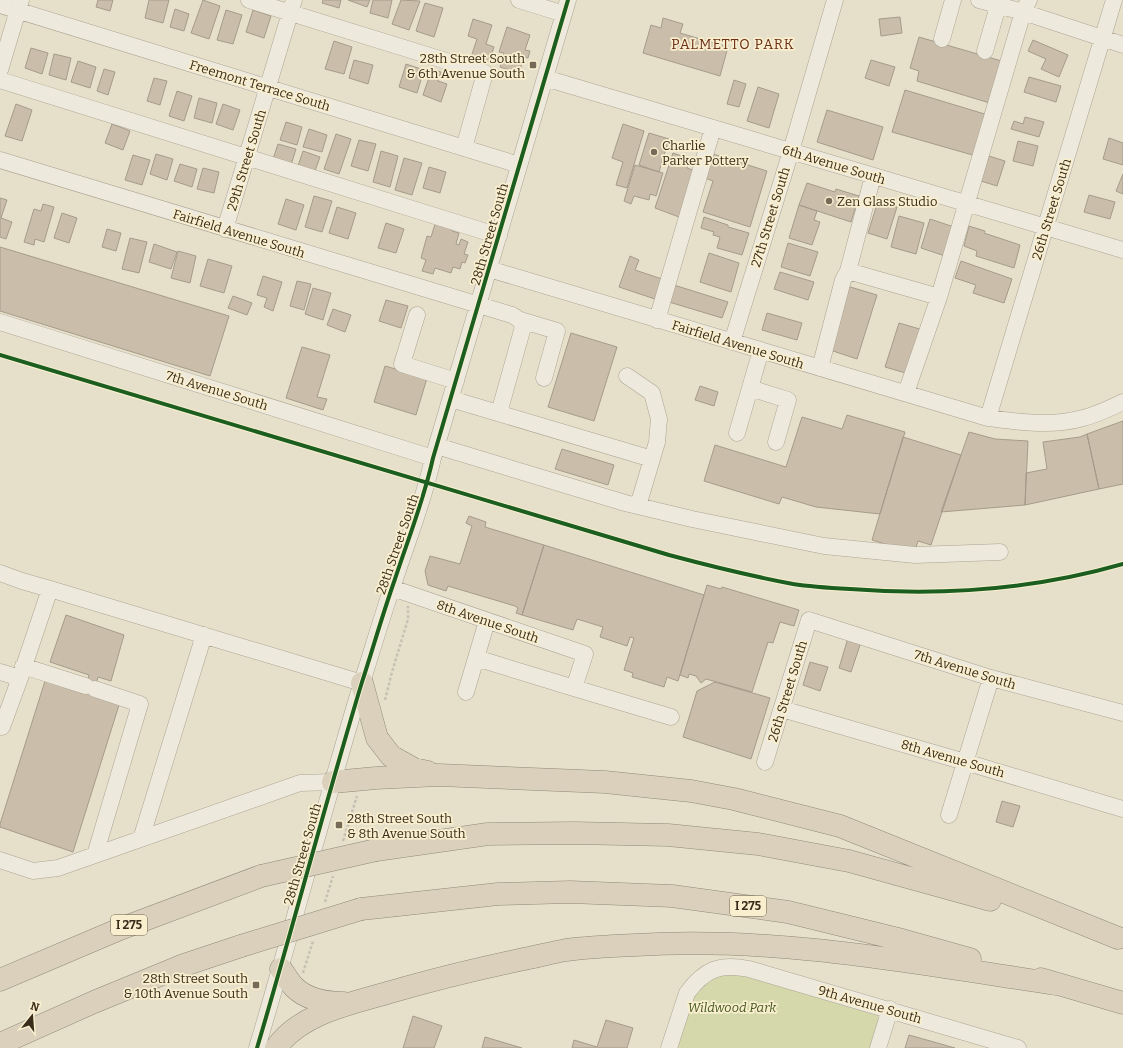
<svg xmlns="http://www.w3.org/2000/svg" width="1123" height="1048" font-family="Bitter,serif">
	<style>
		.green { fill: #d4d8ab }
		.building { fill: #cabeaa; stroke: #a69b8a }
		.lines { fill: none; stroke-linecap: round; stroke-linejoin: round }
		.minor-casing { stroke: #aba494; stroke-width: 17 }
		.highway-casing { stroke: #90897a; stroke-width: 23 }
		.path { stroke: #c6c1b4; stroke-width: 2.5; stroke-dasharray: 3 2; stroke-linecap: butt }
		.minor { stroke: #eee9dd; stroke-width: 16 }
		.highway { stroke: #dad0bb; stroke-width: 22 }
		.highway-bridge-casing { stroke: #90897a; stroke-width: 23; stroke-linecap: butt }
		.highway-bridge { stroke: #dad0bb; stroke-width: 22 }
		.cycleway-casing { stroke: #f9efcf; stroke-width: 6 }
		.cycleway { stroke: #1b5e20; stroke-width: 4 }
		.poi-dot { fill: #766b58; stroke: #f9efcf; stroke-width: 1.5 }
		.labels { text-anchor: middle; stroke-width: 3.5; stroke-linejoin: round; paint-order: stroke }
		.shield { fill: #f9efcf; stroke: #736651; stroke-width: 1 }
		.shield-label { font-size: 12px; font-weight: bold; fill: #3a2c1b }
		.poi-label { font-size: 13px; fill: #3a2c1b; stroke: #f9efcf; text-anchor: start }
		.street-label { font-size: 13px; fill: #3a2c1b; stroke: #f9efcf }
		.park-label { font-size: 13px; font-style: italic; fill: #475920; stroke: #f9efcf }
		.neighbourhood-label { font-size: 14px; letter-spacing: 1px; fill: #6b2e16; stroke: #f9efcf }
	</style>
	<rect width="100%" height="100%" fill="#e6e0ca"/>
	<path class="green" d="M 721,967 L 890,1009 L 878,1048 L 669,1048 L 684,1000 Z"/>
	<path class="building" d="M 98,0 L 113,0 L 110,11 L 96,7 Z
		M 149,0 L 169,0 L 163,23 L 145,18 Z
		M 203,0 L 220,6 L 209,39 L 191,33 Z
		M 323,0 L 341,0 L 339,8 L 322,3 Z
		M 348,0 L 370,0 L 367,7 Z
		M 373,0 L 392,0 L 388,18 L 370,13 Z
		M 401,0 L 420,1 L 409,30 L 392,24 Z
		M 425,3 L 443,8 L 434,37 L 416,31 Z
		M 175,9 L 189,14 L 184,31 L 170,27 Z
		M 226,10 L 242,15 L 233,44 L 217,40 Z
		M 253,10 L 271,16 L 264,38 L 246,32 Z
		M 900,17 L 902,33 L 881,36 L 879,19 Z
		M 663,18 L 683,24 L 680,33 L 728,47 L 720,76 L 643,53 L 651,25 L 661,28 Z
		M 473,19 L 492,25 L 486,44 L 494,47 L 489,62 L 471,57 L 477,39 L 468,36 Z
		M 507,27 L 530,35 L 525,50 L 530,51 L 528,58 L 524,57 L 519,73 L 500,67 L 504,53 L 499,52 Z
		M 919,37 L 1005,62 L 993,104 L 917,81 L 919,71 L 910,68 Z
		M 1033,40 L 1068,55 L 1059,77 L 1041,69 L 1046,59 L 1028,51 Z
		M 334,41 L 352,47 L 344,74 L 325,69 Z
		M 31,48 L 48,53 L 42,74 L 25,68 Z
		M 54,54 L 71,58 L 66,80 L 49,75 Z
		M 354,60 L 373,65 L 368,84 L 349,78 Z
		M 871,60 L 895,67 L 889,86 L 865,78 Z
		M 78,61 L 96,67 L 90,88 L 71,82 Z
		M 406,64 L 424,70 L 417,93 L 399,87 Z
		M 104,69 L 115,72 L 108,95 L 97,91 Z
		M 432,69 L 441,72 L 438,81 L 447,84 L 441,102 L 423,95 Z
		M 1029,77 L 1061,86 L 1056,102 L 1024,92 Z
		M 154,78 L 167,81 L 160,105 L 147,101 Z
		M 734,80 L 746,84 L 739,107 L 727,104 Z
		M 758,87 L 779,94 L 769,128 L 747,121 Z
		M 905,90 L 988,115 L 976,156 L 892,132 Z
		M 177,91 L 192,96 L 184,121 L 169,116 Z
		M 199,98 L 217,103 L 212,123 L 194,118 Z
		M 16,104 L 32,110 L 22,141 L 5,136 Z
		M 223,104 L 240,110 L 233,130 L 216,124 Z
		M 827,110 L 883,127 L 873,160 L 817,142 Z
		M 1025,117 L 1044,122 L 1039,137 L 1011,129 L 1014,121 L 1023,124 Z
		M 286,122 L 302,127 L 297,145 L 280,140 Z
		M 112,124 L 130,131 L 123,150 L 105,143 Z
		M 623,124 L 644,131 L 627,188 L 616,185 L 623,162 L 612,158 Z
		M 309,129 L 327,135 L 322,152 L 303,147 Z
		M 649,133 L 669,139 L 659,172 L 639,165 Z
		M 336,134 L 351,139 L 339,174 L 324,169 Z
		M 1109,138 L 1123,143 L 1123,165 L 1103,159 Z
		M 359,140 L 376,144 L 368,171 L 351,166 Z
		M 1018,141 L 1038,146 L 1033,166 L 1013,161 Z
		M 278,144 L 296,149 L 291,165 L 273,159 Z
		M 303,151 L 320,157 L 315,171 L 298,166 Z
		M 381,151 L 398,156 L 390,187 L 373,182 Z
		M 673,153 L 690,159 L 687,168 L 695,171 L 679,217 L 655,208 Z
		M 156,154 L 173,159 L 167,180 L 150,174 Z
		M 713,154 L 767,171 L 750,227 L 703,212 L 713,181 L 705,178 Z
		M 133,155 L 150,160 L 142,185 L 125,180 Z
		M 989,156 L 1005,161 L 997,186 L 981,181 Z
		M 404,158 L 422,163 L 412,195 L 395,190 Z
		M 180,164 L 197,169 L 192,187 L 174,181 Z
		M 635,165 L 663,173 L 656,196 L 650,194 L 649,200 L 634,196 L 631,204 L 624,201 Z
		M 429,167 L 446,172 L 440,193 L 423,188 Z
		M 203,168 L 219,172 L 214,193 L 197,189 Z
		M 1123,174 L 1123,194 L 1116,191 Z
		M 807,183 L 835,192 L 836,189 L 859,196 L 851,222 L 799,205 Z
		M 1089,195 L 1115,202 L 1110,219 L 1084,212 Z
		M 314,196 L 332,201 L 322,232 L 305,227 Z
		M 0,198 L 7,200 L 1,218 L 12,222 L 6,239 L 0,237 Z
		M 286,199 L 304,205 L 296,230 L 278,224 Z
		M 878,201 L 897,207 L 887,239 L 868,233 Z
		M 43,204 L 54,207 L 44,242 L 35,239 L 34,245 L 24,242 L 34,209 L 41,211 Z
		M 799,205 L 817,211 L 814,220 L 820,222 L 812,245 L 789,238 Z
		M 337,207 L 356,213 L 348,239 L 329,233 Z
		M 62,213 L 77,218 L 69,243 L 54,238 Z
		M 899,216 L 924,223 L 916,254 L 891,247 Z
		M 704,217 L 728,225 L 728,227 L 749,233 L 742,255 L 717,248 L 720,237 L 713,235 L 714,232 L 701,228 Z
		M 930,219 L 954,227 L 945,256 L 921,248 Z
		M 436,221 L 452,229 L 452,231 L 459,233 L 456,244 L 459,245 L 461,239 L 468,242 L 464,254 L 468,255 L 465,263 L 462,262 L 460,269 L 453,267 L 451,273 L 435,268 L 433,274 L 422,271 L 426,260 L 421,258 L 427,236 L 431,237 Z
		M 386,223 L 404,229 L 396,253 L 378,248 Z
		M 969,226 L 985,231 L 984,233 L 1020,245 L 1014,268 L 976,256 L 977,251 L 964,246 Z
		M 107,229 L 121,233 L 116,251 L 102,247 Z
		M 130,238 L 147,242 L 139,273 L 122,269 Z
		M 788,243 L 818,252 L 810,276 L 781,267 Z
		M 154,244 L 177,252 L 171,269 L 149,262 Z
		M 0,247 L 229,316 L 210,376 L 0,311 Z
		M 178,251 L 196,256 L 190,283 L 171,278 Z
		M 709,253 L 739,263 L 731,292 L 700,282 Z
		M 630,256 L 639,260 L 635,270 L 662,279 L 655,299 L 619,287 Z
		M 208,259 L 232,266 L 224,293 L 200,286 Z
		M 961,261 L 1012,279 L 1004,303 L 973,293 L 976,285 L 955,278 Z
		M 780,272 L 814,282 L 808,300 L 774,289 Z
		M 263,276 L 282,282 L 273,311 L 264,307 L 267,298 L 257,295 Z
		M 297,281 L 311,284 L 304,310 L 290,306 Z
		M 674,285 L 728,302 L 722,318 L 669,302 Z
		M 847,286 L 877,295 L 857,359 L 827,349 Z
		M 313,288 L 331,293 L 323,320 L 305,314 Z
		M 233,296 L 252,303 L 247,315 L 228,308 Z
		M 386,300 L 408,306 L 401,328 L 379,321 Z
		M 333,309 L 351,315 L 345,332 L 327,325 Z
		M 767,313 L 802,323 L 797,340 L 762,330 Z
		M 899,323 L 923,330 L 909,374 L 885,367 Z
		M 571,333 L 617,347 L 594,421 L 548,407 Z
		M 302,347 L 330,355 L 317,397 L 327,399 L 323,410 L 286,398 Z
		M 385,366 L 427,378 L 416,415 L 374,402 Z
		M 700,386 L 718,392 L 714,406 L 695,400 Z
		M 847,415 L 905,432 L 880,514 L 816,507 L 782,497 L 779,504 L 704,481 L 715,445 L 786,467 L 802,417 L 842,429 Z
		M 1123,421 L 1123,484 L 1099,489 L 1087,434 Z
		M 969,432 L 995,439 L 1028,441 L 1025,505 L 941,512 Z
		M 1087,434 L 1099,489 L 1025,505 L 1026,473 L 1047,469 L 1043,442 L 1080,437 Z
		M 903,437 L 961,455 L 931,545 L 918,541 L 914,553 L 872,540 Z
		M 562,449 L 614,465 L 608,485 L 555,469 Z
		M 469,516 L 486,522 L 485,527 L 544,545 L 522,615 L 516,613 L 518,608 L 515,606 L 448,586 L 446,591 L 428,585 L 425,571 L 430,556 L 460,564 L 472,526 L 466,523 Z
		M 544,545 L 704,595 L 678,681 L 667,677 L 664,687 L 632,677 L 633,673 L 624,670 L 634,638 L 630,637 L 627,646 L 600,637 L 603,627 L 577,619 L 573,630 L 522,615 Z
		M 707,585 L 721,589 L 722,587 L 799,610 L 794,626 L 780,622 L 773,643 L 768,642 L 752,692 L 706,679 L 701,683 L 696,676 L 689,674 L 688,678 L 680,675 Z
		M 66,615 L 124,635 L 111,681 L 98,677 L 93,696 L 119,705 L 73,852 L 0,827 L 0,824 L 45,681 L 84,694 L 89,675 L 50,662 Z
		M 848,638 L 861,642 L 851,672 L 839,668 Z
		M 810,662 L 828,667 L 820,691 L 803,685 Z
		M 715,682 L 770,698 L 751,759 L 683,737 L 697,691 Z
		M 1002,801 L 1020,806 L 1013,827 L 996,822 Z
		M 413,1016 L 442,1026 L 434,1048 L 403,1048 Z
		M 606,1020 L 633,1028 L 627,1048 L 572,1048 L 574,1040 L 597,1047 Z
		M 909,1035 L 955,1048 L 905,1048 Z
		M 485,1037 L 522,1048 L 482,1048 Z"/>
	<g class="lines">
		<g class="minor-casing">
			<path id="minor" d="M 249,0 L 485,73 L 464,148
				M 519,0 L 564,14
				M 979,0 L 1023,12 L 1123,45
				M 0,5 L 519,165
				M 942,39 L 953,0
				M 985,51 L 998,6
				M 0,70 L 21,0
				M 545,78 L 1123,250
				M 0,80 L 499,236
				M 0,160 L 512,315 L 520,320 L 523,327 L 499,413
				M 225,229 L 294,0
				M 489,269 L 988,418 C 1019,422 1052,427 1083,418 C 1096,415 1110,408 1123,402
				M 848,271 L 939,297
				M 417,315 L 402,364 L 456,381
				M 520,320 L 557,331 L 544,378
				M 657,320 L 713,128
				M 0,322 L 433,458
				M 732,342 L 791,151 L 835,0
				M 820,368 L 843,280 L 848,271 L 873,176
				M 627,376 L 652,393 L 659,419 L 657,442 L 638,506
				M 750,388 L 788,400 L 776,442
				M 906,393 L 939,297 L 1023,12 L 1029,0
				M 451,399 L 652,459
				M 988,418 L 1114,0
				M 737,433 L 761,350
				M 437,446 L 625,503 L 692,519 L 824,546 L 915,555 L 1000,552
				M 0,573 L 22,581 L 50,589
				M 392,588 L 585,654 L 574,688 L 476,658
				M 23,666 L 86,686
				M 0,672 L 20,678 L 50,589 L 362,683
				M 574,688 L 671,717
				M 466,692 L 487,621
				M 782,709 L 965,762 L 1123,809
				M 0,726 L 2,727 L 20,678
				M 765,762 L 809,620 L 991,678 L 1123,713
				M 949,815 L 991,678
				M 141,839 L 204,635
				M 95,855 L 140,704 L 95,689
				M 0,860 L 33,871 L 58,868 L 300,783 L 333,782
				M 257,1048 C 293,927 325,804 362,682 C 373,648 383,613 395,579 C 408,539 424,500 433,458 L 568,0
				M 669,1048 L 687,993 C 705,969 720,963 749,969 L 1018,1048
				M 878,1048 L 890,1009"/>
		</g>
		<g class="highway-casing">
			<path id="highway" d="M 362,683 L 377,738 L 391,756 L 414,769 L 428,772
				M 333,782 L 376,778 L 439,775 L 605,782 L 691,791 L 734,799 L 840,826 L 1118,938
				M 376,850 L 488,834 L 574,833 L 668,835 L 758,844 L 849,861 L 990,900
				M 361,909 L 498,894 L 570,892 L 672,896 L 788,912 L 902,940 L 970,959
				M 281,969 C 285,975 289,982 294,987 C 307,1000 327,1003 344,1003
				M 1041,979 L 1123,1003
				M 0,980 L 120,929 L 261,876
				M 0,1044 L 94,1002 L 184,965 L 241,946
				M 276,1048 C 301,1012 354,1003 394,991 C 435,979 477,969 519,960 C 535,957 550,953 566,950 C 589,947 612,946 635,945 C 776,936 916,963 1056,984"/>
		</g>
		<path class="path" d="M 385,700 L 392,672 L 408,619 L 408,606
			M 343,841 L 357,796
			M 325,902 L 333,876
			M 303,973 L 313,941"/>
		<use href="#minor" class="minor"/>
		<use href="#highway" class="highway"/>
		<g class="highway-bridge-casing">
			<path id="highway-bridge" d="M 261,876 L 376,850
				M 241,946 L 361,909"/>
		</g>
		<use href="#highway-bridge" class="highway-bridge"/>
		<g class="cycleway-casing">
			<path id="cycleway" d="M 0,355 L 669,555 C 710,566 751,576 793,584 C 812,587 831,588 850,589 C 941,596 1036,589 1123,564
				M 257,1048 C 293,927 325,804 362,682 C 373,648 383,613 395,579 C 408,539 424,500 433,458 L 568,0"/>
		</g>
		<use href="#cycleway" class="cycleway"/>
	</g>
	<g class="poi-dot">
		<rect x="529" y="61" width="8" height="8" rx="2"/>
		<circle cx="654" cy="152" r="4"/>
		<circle cx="829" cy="201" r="4"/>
		<rect x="335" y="821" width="8" height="8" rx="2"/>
		<rect x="252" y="981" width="8" height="8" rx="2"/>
	</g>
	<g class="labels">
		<g class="shield">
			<rect x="730" y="896" width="36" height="20" rx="3"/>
			<rect x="111" y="915" width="36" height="20" rx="3"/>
		</g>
		<g class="shield-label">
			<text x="748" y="910">I 275</text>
			<text x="129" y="929">I 275</text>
		</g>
		<g class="poi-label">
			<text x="525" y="63" text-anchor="end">28th Street South<tspan x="525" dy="15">&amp; 6th Avenue South</tspan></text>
			<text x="662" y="150">Charlie<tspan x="662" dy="15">Parker Pottery</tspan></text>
			<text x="837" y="206">Zen Glass Studio</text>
			<text x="347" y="823">28th Street South<tspan x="347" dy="15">&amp; 8th Avenue South</tspan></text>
			<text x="248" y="983" text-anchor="end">28th Street South<tspan x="248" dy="15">&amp; 10th Avenue South</tspan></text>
		</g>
		<g class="street-label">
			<text transform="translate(260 85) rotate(17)" y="5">Freemont Terrace South</text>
			<text transform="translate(246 160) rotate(-73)" y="5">29th Street South</text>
			<text transform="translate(834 164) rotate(17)" y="5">6th Avenue South</text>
			<text transform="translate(1051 209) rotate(-73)" y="5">26th Street South</text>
			<text transform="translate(770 217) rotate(-73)" y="5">27th Street South</text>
			<text transform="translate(239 233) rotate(17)" y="5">Fairfield Avenue South</text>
			<text transform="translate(489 234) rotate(-74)" y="5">28th Street South</text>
			<text transform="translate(738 344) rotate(17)" y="5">Fairfield Avenue South</text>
			<text transform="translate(217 390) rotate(17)" y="5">7th Avenue South</text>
			<text transform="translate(397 544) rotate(-71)" y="5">28th Street South</text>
			<text transform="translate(488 621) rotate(19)" y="5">8th Avenue South</text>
			<text transform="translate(965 669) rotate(17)" y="5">7th Avenue South</text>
			<text transform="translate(787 691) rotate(-73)" y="5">26th Street South</text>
			<text transform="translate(953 758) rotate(16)" y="5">8th Avenue South</text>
			<text transform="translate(302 854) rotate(-74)" y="5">28th Street South</text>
			<text transform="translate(870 1004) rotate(16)" y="5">9th Avenue South</text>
		</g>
		<g class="park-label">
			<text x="732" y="1012">Wildwood Park</text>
		</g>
		<g class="neighbourhood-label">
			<text x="733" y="49">PALMETTO PARK</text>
		</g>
	</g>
	<g transform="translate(32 1016) rotate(17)" stroke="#f9efcf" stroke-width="3" paint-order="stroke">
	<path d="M0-3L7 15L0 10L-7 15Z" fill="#3a2c1b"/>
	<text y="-6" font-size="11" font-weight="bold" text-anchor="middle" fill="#3a2c1b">N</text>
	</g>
</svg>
